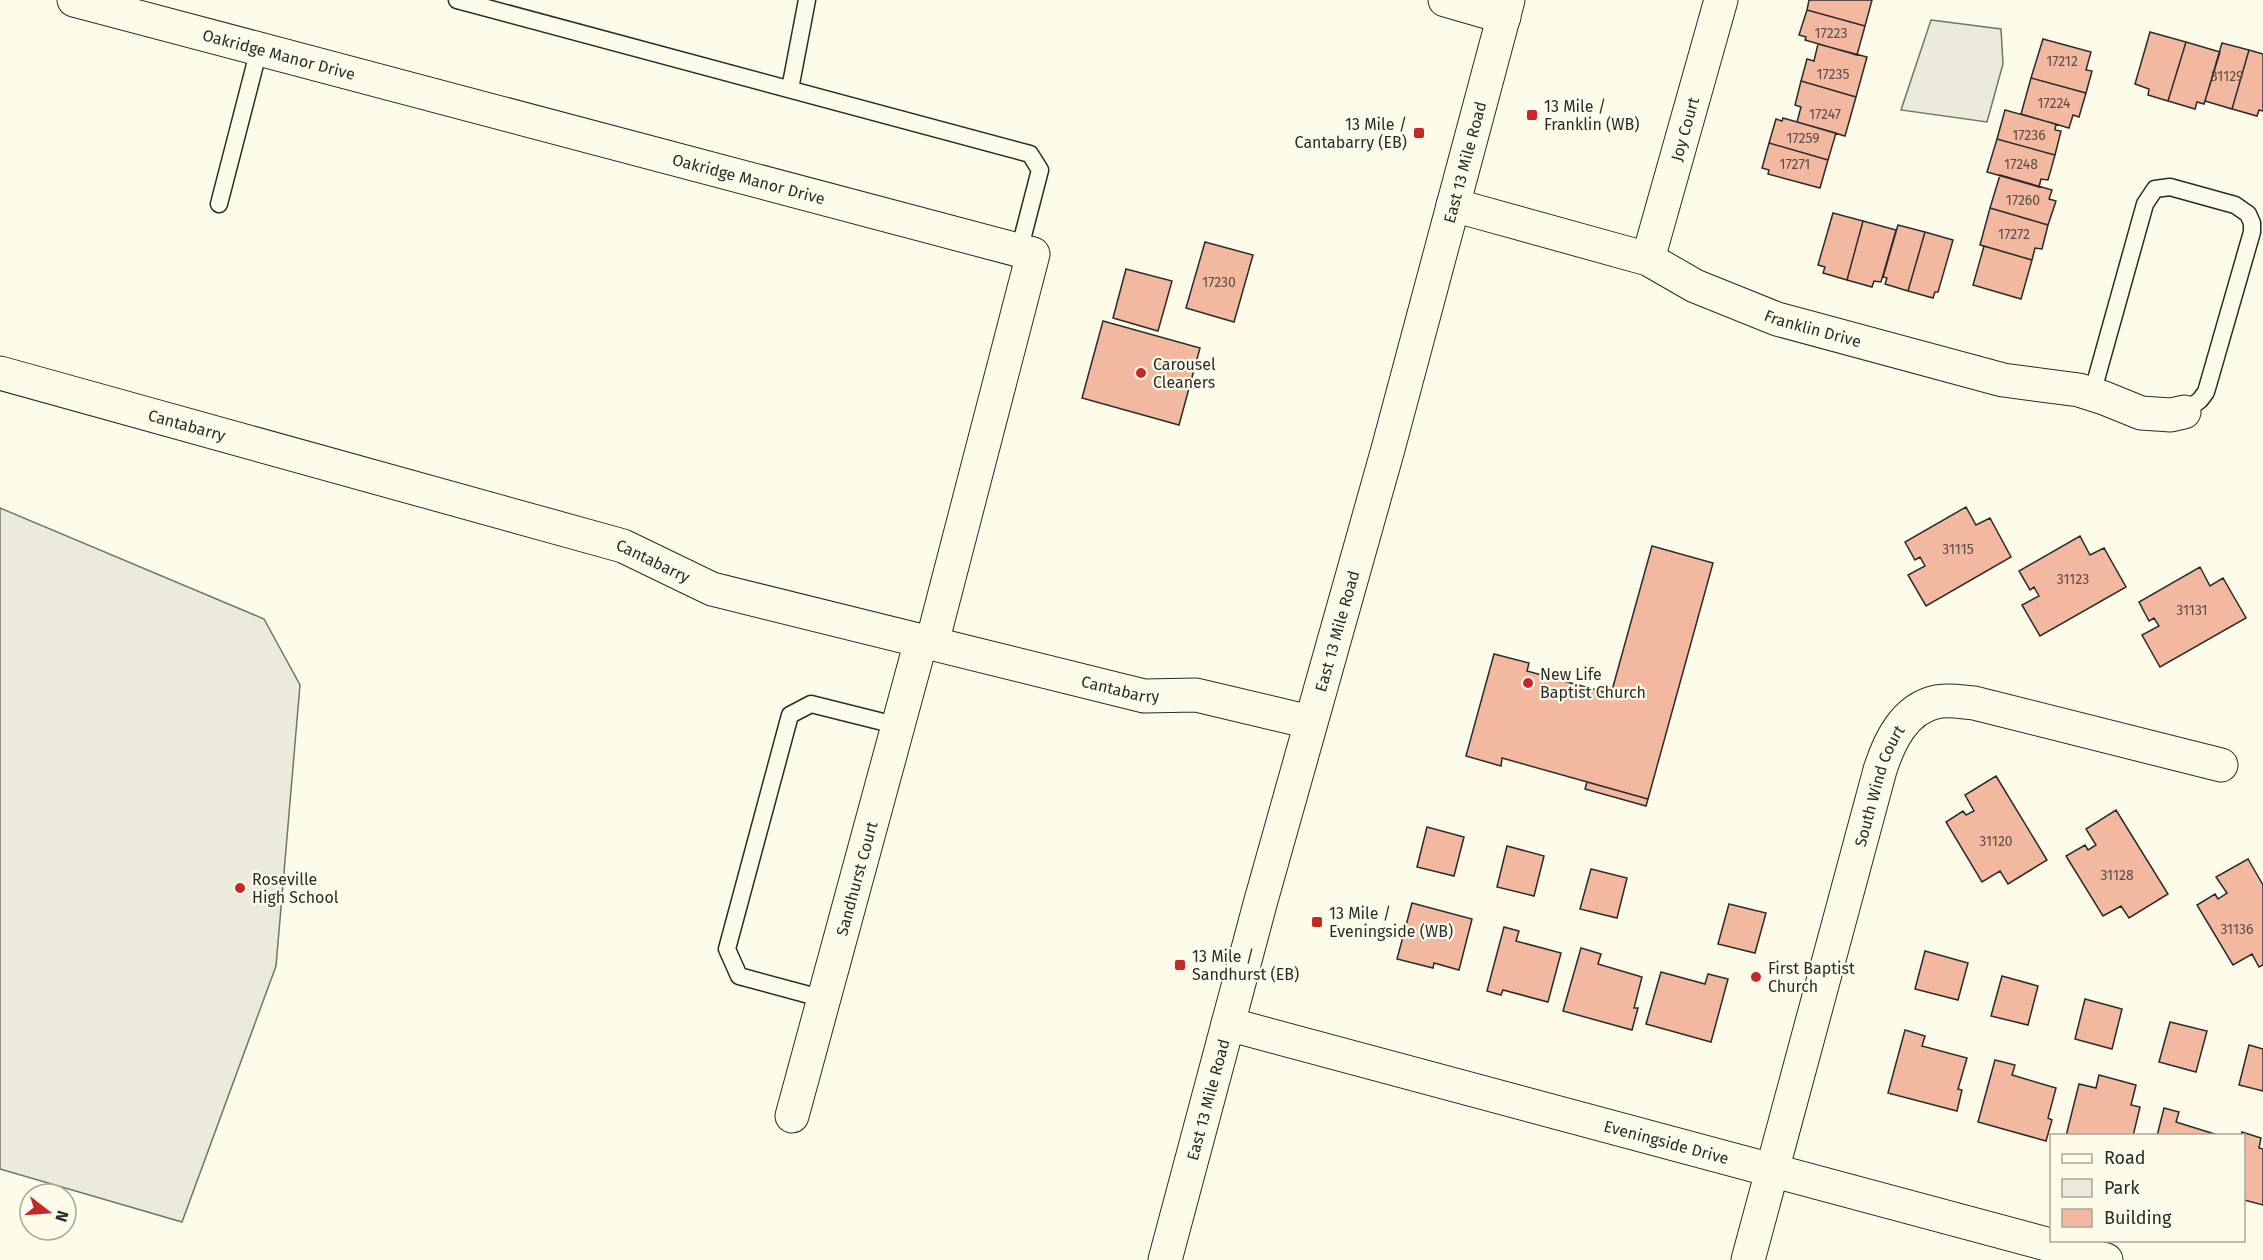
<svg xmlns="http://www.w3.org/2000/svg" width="2263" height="1260" font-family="'Fira Sans',sans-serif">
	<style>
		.green { fill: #ecebdb; stroke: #74746e; stroke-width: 1.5 }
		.building { fill: #f2b8a0; stroke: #2b2b2b; stroke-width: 1.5 }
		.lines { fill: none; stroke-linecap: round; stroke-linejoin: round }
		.service-casing { stroke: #2b2b2b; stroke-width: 19 }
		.minor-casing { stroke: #2b2b2b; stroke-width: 35 }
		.tertiary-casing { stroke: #2b2b2b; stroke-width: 35 }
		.secondary-casing { stroke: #2b2b2b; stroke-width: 35 }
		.service { stroke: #fdfbea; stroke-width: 16 }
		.minor { stroke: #fdfbea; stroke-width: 33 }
		.tertiary { stroke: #fdfbea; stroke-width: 33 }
		.secondary { stroke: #fdfbea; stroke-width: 33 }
		.poi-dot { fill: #c62828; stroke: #fdfbea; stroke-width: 2 }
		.labels { text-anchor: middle; stroke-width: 4.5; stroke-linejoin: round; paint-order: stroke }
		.number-label { font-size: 14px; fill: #5d4e48 }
		.street-label { font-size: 16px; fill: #2b2b2b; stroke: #fdfbea }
		.poi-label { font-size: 16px; fill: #2b2b2b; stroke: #fdfbea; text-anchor: start }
	</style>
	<rect width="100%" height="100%" fill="#fdfbea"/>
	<path class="green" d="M 1931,20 L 2001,29 L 2003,64 L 1987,122 L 1901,110 Z
		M 0,508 L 264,619 L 300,685 L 276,966 L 182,1222 L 0,1169 Z"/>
	<path class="building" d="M 1809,0 L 1872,0 L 1865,26 L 1807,10 Z
		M 1807,10 L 1865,26 L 1857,55 L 1805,40 L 1806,37 L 1799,35 Z
		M 2150,32 L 2186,42 L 2168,101 L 2148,95 L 2149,89 L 2135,84 Z
		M 2043,39 L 2091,52 L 2086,70 L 2092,71 L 2086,93 L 2031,78 Z
		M 2186,42 L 2220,52 L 2204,104 L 2197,102 L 2195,109 L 2168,101 Z
		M 2222,43 L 2249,50 L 2232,109 L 2205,101 Z
		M 1818,44 L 1867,57 L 1856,97 L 1801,81 L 1807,59 L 1814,61 Z
		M 2249,50 L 2263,54 L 2263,111 L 2259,110 L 2257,116 L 2232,109 Z
		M 2031,78 L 2086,93 L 2079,117 L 2073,115 L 2069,128 L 2021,114 Z
		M 1801,81 L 1856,97 L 1845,136 L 1797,122 L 1801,107 L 1795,105 Z
		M 2005,110 L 2056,124 L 2055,130 L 2061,131 L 2055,155 L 1997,139 Z
		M 1783,118 L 1836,133 L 1828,160 L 1769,143 L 1776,119 L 1782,121 Z
		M 1997,139 L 2055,155 L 2048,180 L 2041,179 L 2039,187 L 1987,172 Z
		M 1769,143 L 1828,160 L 1820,188 L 1768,174 L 1769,170 L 1762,168 Z
		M 2000,175 L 2052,190 L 2049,199 L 2056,201 L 2048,225 L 1990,208 Z
		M 1990,208 L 2048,225 L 2042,249 L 2035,248 L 2032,260 L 1980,245 Z
		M 1833,213 L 1863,221 L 1847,280 L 1823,273 L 1825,267 L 1818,265 Z
		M 1863,221 L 1896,230 L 1881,282 L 1874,281 L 1872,287 L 1847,280 Z
		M 1898,225 L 1925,232 L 1908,291 L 1885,284 L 1887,278 L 1883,277 Z
		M 1925,232 L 1953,240 L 1938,292 L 1935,292 L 1933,298 L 1908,291 Z
		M 1205,242 L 1253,255 L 1234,322 L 1186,308 Z
		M 1984,246 L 2032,260 L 2021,299 L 1973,285 Z
		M 1126,269 L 1172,281 L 1158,331 L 1113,318 Z
		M 1103,321 L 1200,348 L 1179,425 L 1082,398 Z
		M 1966,507 L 1976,525 L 1990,518 L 2011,557 L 1926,606 L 1908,575 L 1925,566 L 1920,557 L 1915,560 L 1905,542 Z
		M 2080,536 L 2090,555 L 2104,548 L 2126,587 L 2040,636 L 2022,605 L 2039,596 L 2034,587 L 2030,590 L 2019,571 Z
		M 1652,546 L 1713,563 L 1648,799 L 1502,758 L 1501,766 L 1466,756 L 1494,654 L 1529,663 L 1527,671 L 1611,694 Z
		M 2200,567 L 2210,586 L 2223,578 L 2246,618 L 2160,667 L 2142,635 L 2159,626 L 2154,618 L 2149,621 L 2139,602 Z
		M 1996,776 L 2047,860 L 2008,884 L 2000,871 L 1982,882 L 1946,822 L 1963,811 L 1966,815 L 1974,811 L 1965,795 Z
		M 1587,782 L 1648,799 L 1646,806 L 1585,789 Z
		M 2116,810 L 2168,894 L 2129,918 L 2121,906 L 2103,916 L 2066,856 L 2085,845 L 2088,850 L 2096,845 L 2086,829 Z
		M 1427,827 L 1464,837 L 1454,876 L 1417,867 Z
		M 1507,846 L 1544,856 L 1534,896 L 1497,887 Z
		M 2248,859 L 2263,885 L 2263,965 L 2259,967 L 2252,954 L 2233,965 L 2197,905 L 2215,894 L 2218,899 L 2227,893 L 2216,877 Z
		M 1591,869 L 1627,878 L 1617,918 L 1580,909 Z
		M 1412,903 L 1472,919 L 1459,970 L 1434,963 L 1433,968 L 1397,959 Z
		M 1729,904 L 1766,913 L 1755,953 L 1718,944 Z
		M 1504,927 L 1519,931 L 1516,941 L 1561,953 L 1548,1002 L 1503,990 L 1501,995 L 1487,991 Z
		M 1581,948 L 1601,954 L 1598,964 L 1642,977 L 1634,1008 L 1638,1008 L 1632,1030 L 1563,1011 Z
		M 1925,951 L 1968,963 L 1958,1000 L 1915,989 Z
		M 1661,972 L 1705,984 L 1708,974 L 1728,979 L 1711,1042 L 1646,1024 Z
		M 2002,976 L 2038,986 L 2028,1025 L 1991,1016 Z
		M 2085,999 L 2122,1009 L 2112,1049 L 2075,1039 Z
		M 2170,1022 L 2207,1031 L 2196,1072 L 2159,1062 Z
		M 1905,1030 L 1925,1036 L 1922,1046 L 1967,1058 L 1958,1089 L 1962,1090 L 1957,1111 L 1888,1093 Z
		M 2249,1045 L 2263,1049 L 2263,1091 L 2239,1085 Z
		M 1995,1060 L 2015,1065 L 2012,1075 L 2056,1088 L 2048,1118 L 2052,1120 L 2046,1141 L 1978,1122 Z
		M 2099,1075 L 2136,1085 L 2131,1105 L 2140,1107 L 2133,1136 L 2066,1136 L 2079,1084 L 2096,1088 Z
		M 2164,1108 L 2179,1112 L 2176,1122 L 2221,1136 L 2157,1136 Z
		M 2242,1132 L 2261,1138 L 2259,1148 L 2263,1149 L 2263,1205 L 2244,1200 L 2244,1136 L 2241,1136 Z"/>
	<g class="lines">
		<g class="service-casing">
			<path id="service" d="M 457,0 L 1030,154 L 1040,170 L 1019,251
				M 790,89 L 807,0
				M 219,204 L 259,49
				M 2092,394 L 2145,204 L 2155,189 L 2170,187 L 2235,205 L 2248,214 L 2252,223 L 2252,232 L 2206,392 L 2200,400 L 2184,412
				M 824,999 L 739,976 L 727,949 L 790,715 L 811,704 L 899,726"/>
		</g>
		<g class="minor-casing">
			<g id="minor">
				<path id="s1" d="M 74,0 L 1033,254 L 932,643"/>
				<path d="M 1445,0 L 1504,17"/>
				<path id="s2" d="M 1453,205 L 1648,259 L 1695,286 L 1777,319 L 2003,380 L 2079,390 L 2104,398 L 2141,413 L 2171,415 L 2184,412"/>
				<path id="s3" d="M 1648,259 L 1721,0"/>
				<path id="s4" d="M 0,373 L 623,546 L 712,589 L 1144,696 L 1196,695 L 1310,722"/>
				<path id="s5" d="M 792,1116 L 921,641"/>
				<path id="s6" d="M 1748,1260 L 1880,770 C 1889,742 1904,709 1936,702 C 1948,699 1962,702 1974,703 L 2221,765"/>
			</g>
		</g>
		<g class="tertiary-casing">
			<g id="tertiary">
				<path id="s7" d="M 1228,1024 L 2106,1260"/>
			</g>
		</g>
		<g class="secondary-casing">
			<g id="secondary">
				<path id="s8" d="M 1165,1260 L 1260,904 L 1388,449 L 1508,0"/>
			</g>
		</g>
		<use href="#service" class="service"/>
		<use href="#minor" class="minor"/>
		<use href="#tertiary" class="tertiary"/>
		<use href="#secondary" class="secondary"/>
	</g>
	<g class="poi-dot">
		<rect x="1526" y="109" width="12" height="12" rx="3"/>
		<rect x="1413" y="127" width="12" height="12" rx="3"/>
		<circle cx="1141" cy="373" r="6"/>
		<circle cx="1528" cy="683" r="6"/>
		<circle cx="240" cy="888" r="6"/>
		<rect x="1311" y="916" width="12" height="12" rx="3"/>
		<rect x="1174" y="959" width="12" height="12" rx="3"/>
		<circle cx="1756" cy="977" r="6"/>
	</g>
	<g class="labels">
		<g class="number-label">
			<text x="1831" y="38">17223</text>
			<text x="2062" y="66">17212</text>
			<text x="1833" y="79">17235</text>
			<text x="2227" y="81">31129</text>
			<text x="2054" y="108">17224</text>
			<text x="1825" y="119">17247</text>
			<text x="2029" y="140">17236</text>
			<text x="1803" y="143">17259</text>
			<text x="1795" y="169">17271</text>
			<text x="2021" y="169">17248</text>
			<text x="2023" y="205">17260</text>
			<text x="2014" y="239">17272</text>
			<text x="1219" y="287">17230</text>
			<text x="1958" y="554">31115</text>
			<text x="2073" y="584">31123</text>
			<text x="2192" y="615">31131</text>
			<text x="1996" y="846">31120</text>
			<text x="2117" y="880">31128</text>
			<text x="2237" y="934">31136</text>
		</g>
		<g class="street-label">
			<text dy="6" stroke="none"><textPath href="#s1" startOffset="212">Oakridge Manor Drive</textPath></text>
			<text dy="6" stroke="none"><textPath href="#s3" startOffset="135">Joy Court</textPath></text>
			<text dy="6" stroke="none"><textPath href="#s8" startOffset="1138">East 13 Mile Road</textPath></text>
			<text dy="6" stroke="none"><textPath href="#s1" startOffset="698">Oakridge Manor Drive</textPath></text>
			<text dy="6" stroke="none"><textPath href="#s2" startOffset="382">Franklin Drive</textPath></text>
			<text dy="6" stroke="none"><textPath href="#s4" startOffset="194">Cantabarry</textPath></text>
			<text dy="6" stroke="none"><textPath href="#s4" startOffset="680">Cantabarry</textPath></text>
			<text dy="6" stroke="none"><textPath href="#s8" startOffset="652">East 13 Mile Road</textPath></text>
			<text dy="6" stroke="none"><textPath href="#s4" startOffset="1166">Cantabarry</textPath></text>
			<text dy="6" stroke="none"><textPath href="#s6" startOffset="492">South Wind Court</textPath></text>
			<text dy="6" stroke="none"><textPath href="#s5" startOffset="246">Sandhurst Court</textPath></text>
			<text dy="6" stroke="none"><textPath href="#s8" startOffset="166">East 13 Mile Road</textPath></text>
			<text dy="6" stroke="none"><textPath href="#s7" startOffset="454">Eveningside Drive</textPath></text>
		</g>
		<g class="poi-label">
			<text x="1544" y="112">13 Mile /<tspan x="1544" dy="18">Franklin (WB)</tspan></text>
			<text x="1407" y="130" text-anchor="end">13 Mile /<tspan x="1407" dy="18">Cantabarry (EB)</tspan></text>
			<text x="1153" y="370">Carousel<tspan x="1153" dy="18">Cleaners</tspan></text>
			<text x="1540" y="680">New Life<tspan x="1540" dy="18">Baptist Church</tspan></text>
			<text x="252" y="885">Roseville<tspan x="252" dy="18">High School</tspan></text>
			<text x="1329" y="919">13 Mile /<tspan x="1329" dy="18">Eveningside (WB)</tspan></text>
			<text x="1192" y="962">13 Mile /<tspan x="1192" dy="18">Sandhurst (EB)</tspan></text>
			<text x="1768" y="974">First Baptist<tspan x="1768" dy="18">Church</tspan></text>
		</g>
	</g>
	<rect x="2050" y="1134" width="195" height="108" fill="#fdfbea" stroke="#a9a89e" stroke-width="1.5"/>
	<rect x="2062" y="1154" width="30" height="9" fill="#fdfbea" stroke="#a9a89e" stroke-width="1.5"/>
	<text x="2104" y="1164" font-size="18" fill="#2b2b2b">Road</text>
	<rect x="2062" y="1179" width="30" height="18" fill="#ecebdb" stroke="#a9a89e" stroke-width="1.5"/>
	<text x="2104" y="1194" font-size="18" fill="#2b2b2b">Park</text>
	<rect x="2062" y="1209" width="30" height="18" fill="#f2b8a0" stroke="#a9a89e" stroke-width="1.5"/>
	<text x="2104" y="1224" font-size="18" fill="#2b2b2b">Building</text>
	<g transform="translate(48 1212) rotate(107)"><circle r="28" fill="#fdfbea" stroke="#a9a89e" stroke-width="1.5"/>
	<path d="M0-4.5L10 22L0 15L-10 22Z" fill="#c62828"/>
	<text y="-9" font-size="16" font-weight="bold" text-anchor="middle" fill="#2b2b2b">N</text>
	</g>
</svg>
